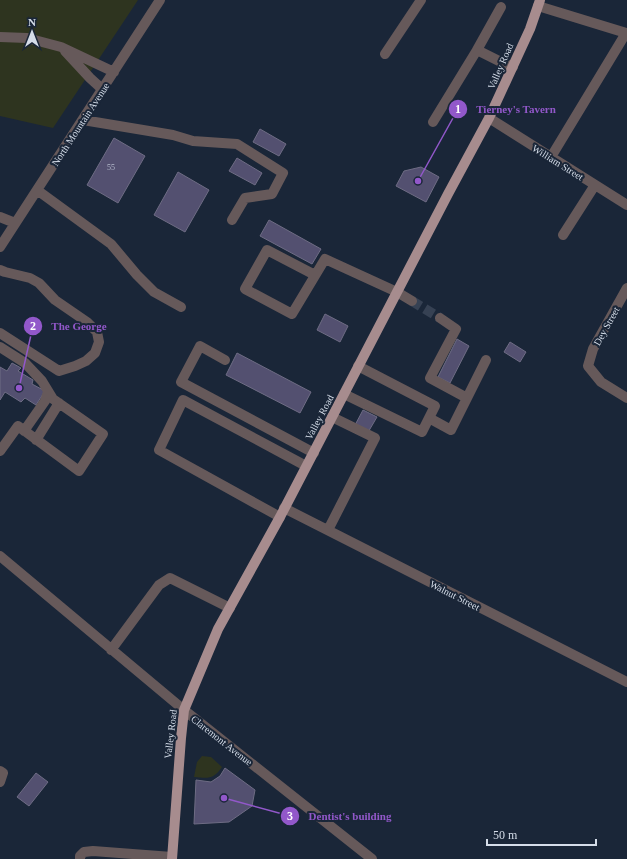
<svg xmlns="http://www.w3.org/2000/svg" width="627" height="859" font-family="'Times New Roman',serif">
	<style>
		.green { fill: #2e341f }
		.building { fill: #535070; stroke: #6e6c84 }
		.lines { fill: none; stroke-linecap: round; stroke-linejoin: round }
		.minor-tunnel { stroke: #364153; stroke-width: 10; stroke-dasharray: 10 5; stroke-linecap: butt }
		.minor { stroke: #66595a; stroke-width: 10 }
		.major { stroke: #a78c8e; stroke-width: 10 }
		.labels { text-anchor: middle; stroke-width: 4; stroke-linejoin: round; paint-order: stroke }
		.number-label { font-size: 8px; fill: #b4bacb }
		.street-label { font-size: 10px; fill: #d5dde9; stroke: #1a2638 }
		.leader { fill: none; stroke: #9258ca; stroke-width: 1.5 }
		.callout-dot { fill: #9258ca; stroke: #1a2638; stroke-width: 1.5 }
		.mark-label { font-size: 12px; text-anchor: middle; font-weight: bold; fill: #fff }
		.callout-label { font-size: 11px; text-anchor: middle; font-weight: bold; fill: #9258ca; stroke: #1a2638; stroke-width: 4; stroke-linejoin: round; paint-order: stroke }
	</style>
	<rect width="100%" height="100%" fill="#1a2638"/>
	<path class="green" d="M 0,0 L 138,0 L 53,128 L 0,116 Z
		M 202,756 L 211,757 L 222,767 C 213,780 208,778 194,777 L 197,762 Z"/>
	<path class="building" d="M 260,129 L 286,144 L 279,156 L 253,142 Z
		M 114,138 L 145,156 L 118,203 L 87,185 Z
		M 237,158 L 262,173 L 255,185 L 229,171 Z
		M 421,167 L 439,177 L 426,202 L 396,186 L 404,171 Z
		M 178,172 L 209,190 L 185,232 L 154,215 Z
		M 269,220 L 321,249 L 312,264 L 260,236 Z
		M 325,314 L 348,326 L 340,342 L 317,330 Z
		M 457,339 L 469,346 L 450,383 L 438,377 Z
		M 510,342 L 526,352 L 520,362 L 504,352 Z
		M 237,353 L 311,392 L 300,413 L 226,375 Z
		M 12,363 L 21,368 L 18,371 L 33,380 L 32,384 L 45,391 L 36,405 L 25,398 L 21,402 L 5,392 L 0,400 L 0,367 L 7,371 Z
		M 363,410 L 377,417 L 367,434 L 354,427 Z
		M 225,768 L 255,790 L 252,806 L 229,822 L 194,824 L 196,780 L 211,782 L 220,776 Z
		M 36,773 L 48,782 L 29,806 L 17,797 Z"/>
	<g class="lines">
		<path class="minor-tunnel" d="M 412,301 L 440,318"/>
		<path class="minor" d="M 538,6 L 626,33 L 551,157
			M 0,37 L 27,38 L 61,47 L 114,72
			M 477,50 L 501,7
			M 65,51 L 90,78 L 102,89
			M 385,54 L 421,0
			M 489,118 L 627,205
			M 83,120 L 173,135 L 193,141 L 237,144 L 283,173 L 272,194 L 245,198 L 232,220
			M 433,122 L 477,50 L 499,61 L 513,67
			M 37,190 L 111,244 L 137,275 L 154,292 L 181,307
			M 0,217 L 15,223
			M 563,235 L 595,185
			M 0,247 L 160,0
			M 0,270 L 5,272 L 30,278 L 39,283 L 55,300 L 87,322 L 97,332 L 99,342 L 95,353 L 86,361 L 75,366 L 59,371 L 0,333
			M 315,275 L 267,250 L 245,289 L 292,314 L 325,259 L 397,292 L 412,301
			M 627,288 L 593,349 L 588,366 L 601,382 L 627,398
			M 440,318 L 456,329 L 430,378 L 467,398
			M 0,347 L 25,363 L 42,381 L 53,399 L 103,434 L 79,471 L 18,426 L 0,451
			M 225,360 L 200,346 L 181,382 L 314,453
			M 344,394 L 422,432 L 435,406 L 358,366
			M 429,418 L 451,430 L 486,360
			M 24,431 L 45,401 L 48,392
			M 36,440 L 59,403
			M 284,508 L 627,682
			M 280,517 L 159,450 L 183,400 L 306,466
			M 328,530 L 375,438 L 332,417
			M 0,556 L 184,710 L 372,859
			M 111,650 L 159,585 L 170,578 L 230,608
			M 0,771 L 3,773 L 0,782
			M 80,859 L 80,856 L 84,852 L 93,851 L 172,857"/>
		<path class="major" d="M 172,859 L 181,738 L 184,710 L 218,629 L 280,517 L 448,194 L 489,118 L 530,29 L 540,0"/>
	</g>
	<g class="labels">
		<g class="number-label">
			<text x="111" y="170">55</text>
		</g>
		<g class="street-label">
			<text transform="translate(500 66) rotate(-66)" y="4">Valley Road</text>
			<text transform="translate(80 124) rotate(-57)" y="4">North Mountain Avenue</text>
			<text transform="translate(558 162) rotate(32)" y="4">William Street</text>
			<text transform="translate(606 326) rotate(-61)" y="4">Dey Street</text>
			<text transform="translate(319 417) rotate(-62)" y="4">Valley Road</text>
			<text transform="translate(455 595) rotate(27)" y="4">Walnut Street</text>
			<text transform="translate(170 734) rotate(-83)" y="4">Valley Road</text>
			<text transform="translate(222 740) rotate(38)" y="4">Claremont Avenue</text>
		</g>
	</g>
	<path class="leader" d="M418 181L458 109M19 388L33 326M224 798L290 816"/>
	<g class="callout-dot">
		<circle cx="418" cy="181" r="4"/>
		<circle cx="19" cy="388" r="4"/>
		<circle cx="224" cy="798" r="4"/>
		<circle cx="458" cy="109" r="10"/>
		<circle cx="33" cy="326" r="10"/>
		<circle cx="290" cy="816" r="10"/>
	</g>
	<g class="mark-label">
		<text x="458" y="113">1</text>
		<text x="33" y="330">2</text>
		<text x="290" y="820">3</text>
	</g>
	<g class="callout-label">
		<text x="516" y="113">Tierney's Tavern</text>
		<text x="79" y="330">The George</text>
		<text x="350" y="820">Dentist's building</text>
	</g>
	<g transform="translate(32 32)" stroke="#1a2638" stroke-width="3" paint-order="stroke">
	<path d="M0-3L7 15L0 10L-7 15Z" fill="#d5dde9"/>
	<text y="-6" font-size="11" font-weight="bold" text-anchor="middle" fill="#d5dde9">N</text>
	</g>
	<path d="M487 839v6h109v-6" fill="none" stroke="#d5dde9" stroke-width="2"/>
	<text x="493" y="839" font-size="12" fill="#d5dde9" stroke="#1a2638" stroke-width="3" paint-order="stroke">50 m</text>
</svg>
